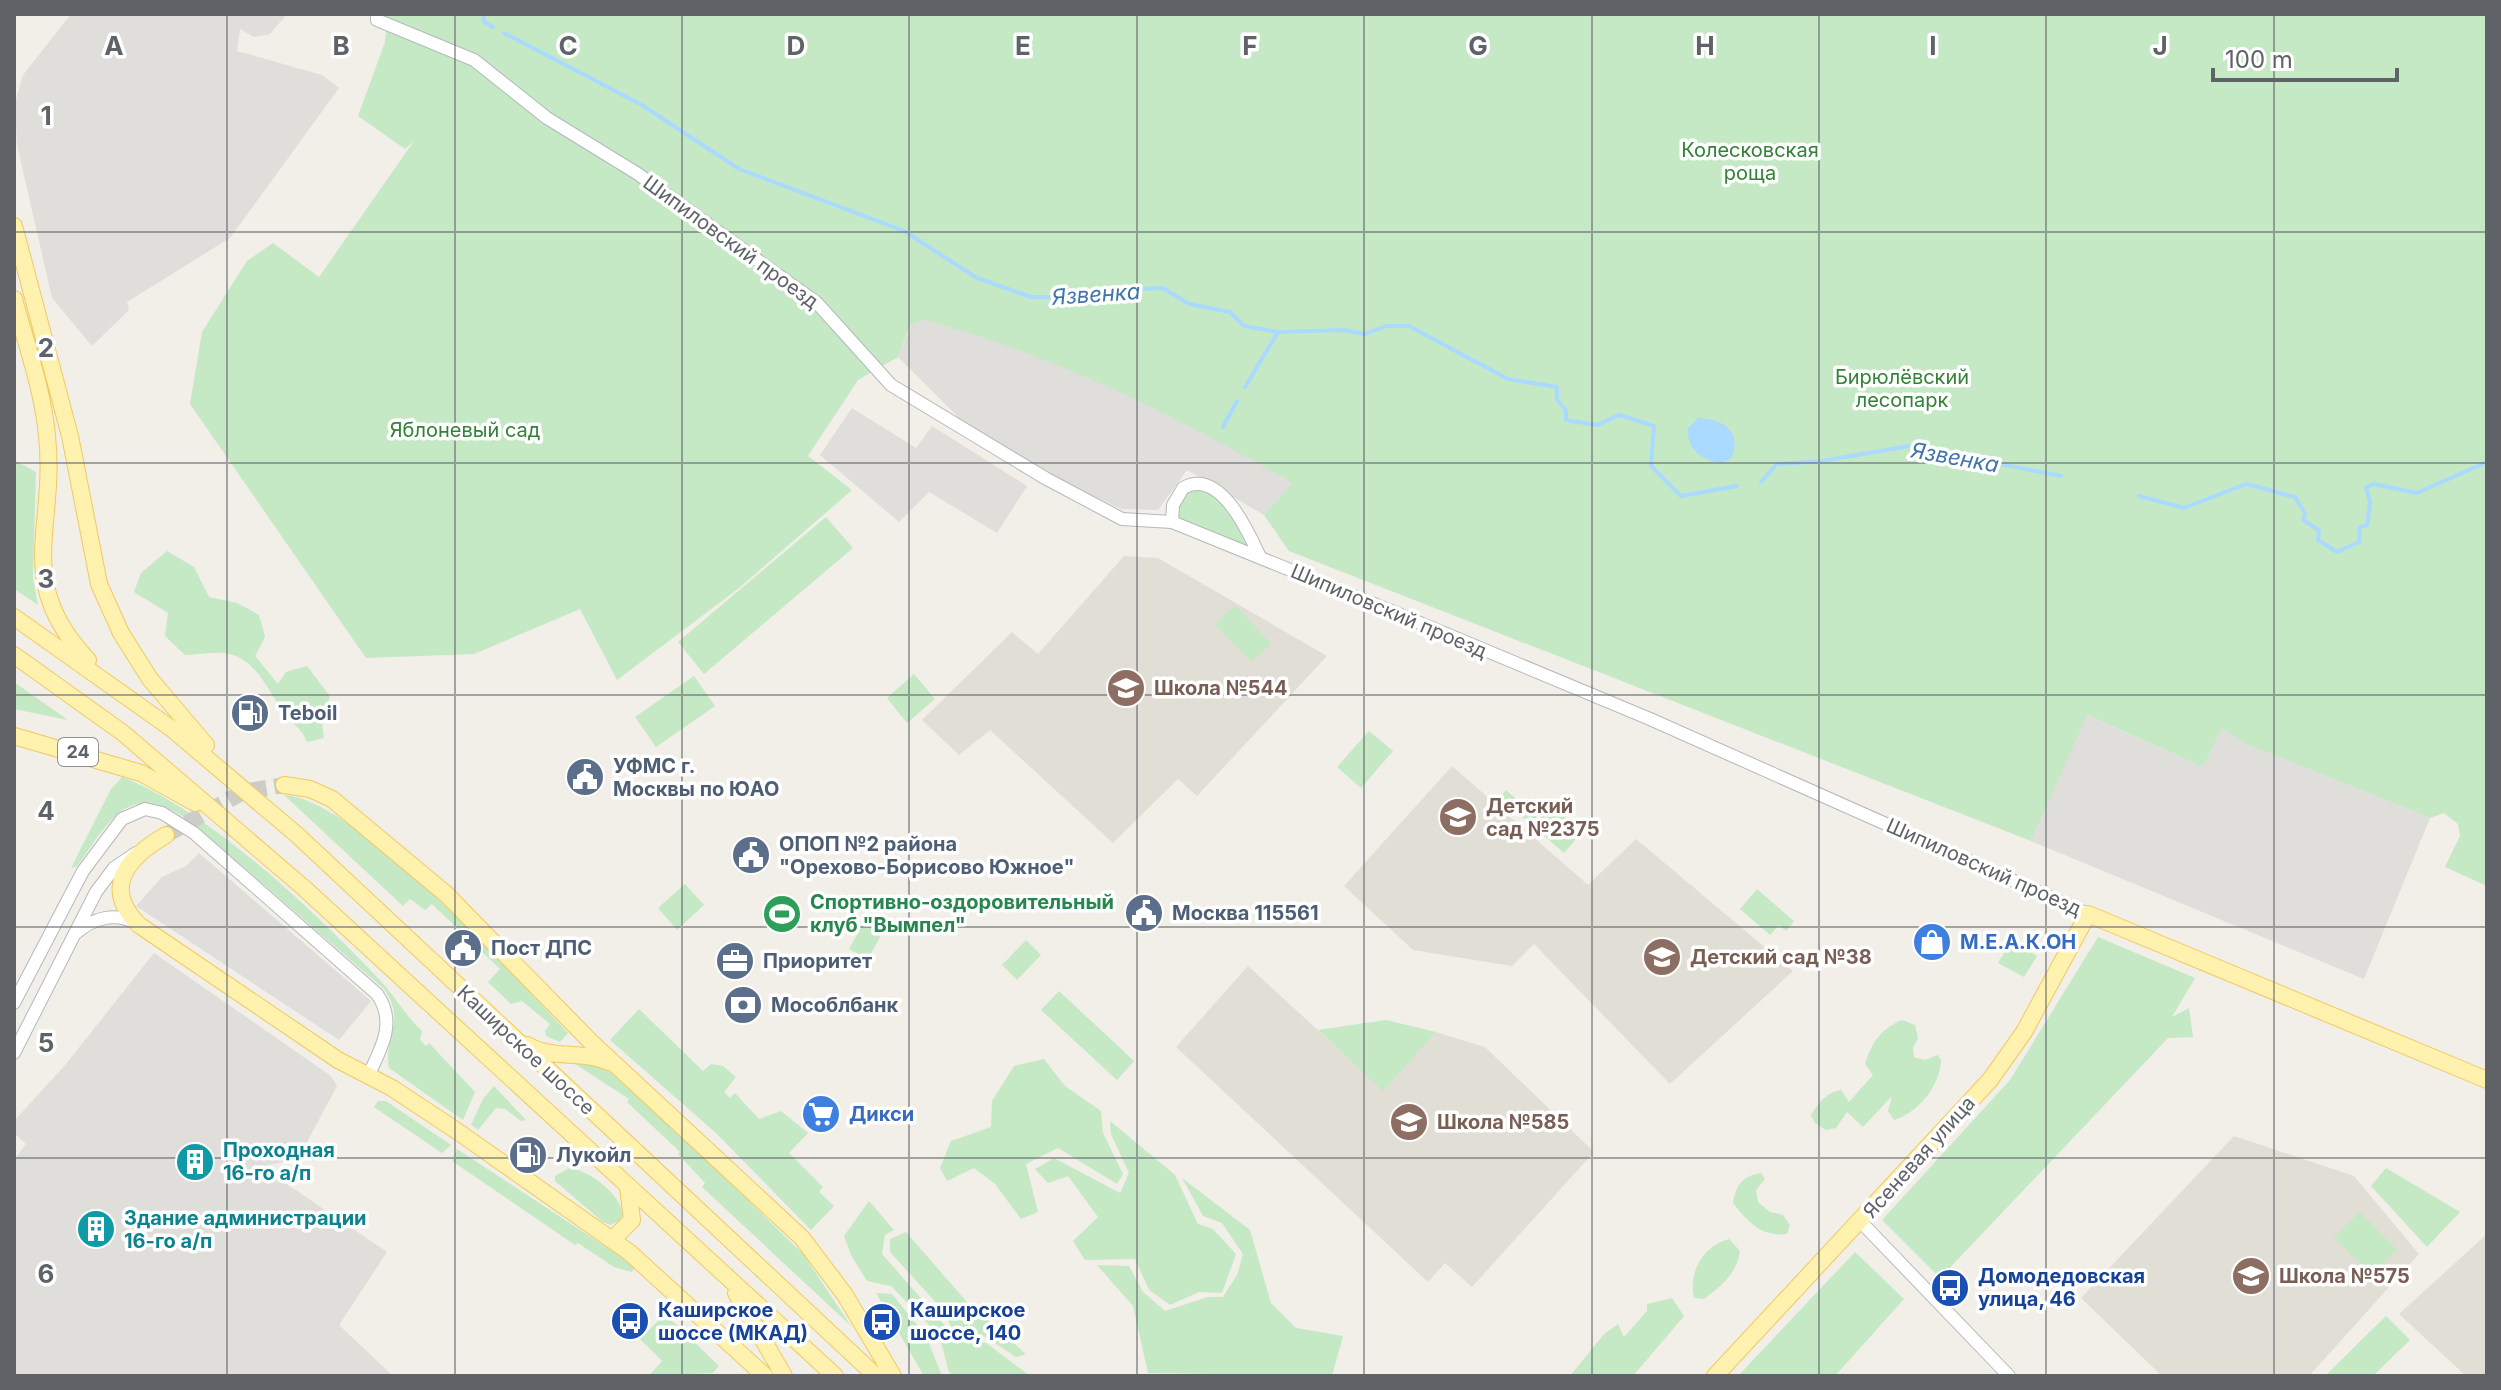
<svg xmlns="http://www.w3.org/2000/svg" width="2501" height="1390" font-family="Inter,sans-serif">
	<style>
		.industrial { fill: #e0deda }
		.education { fill: #e1ded6 }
		.green { fill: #c5e8c5 }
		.water { fill: #aadaff }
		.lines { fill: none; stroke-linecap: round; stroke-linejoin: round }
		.stream { stroke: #aadaff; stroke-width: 4 }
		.major-tunnel { stroke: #ccccc8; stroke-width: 16; stroke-dasharray: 16 8; stroke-linecap: butt }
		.minor-casing { stroke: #b5b8bc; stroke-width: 14 }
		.major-casing { stroke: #f2c960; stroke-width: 18 }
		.minor { stroke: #fff; stroke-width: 12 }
		.major { stroke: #fff2af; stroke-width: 16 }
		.grid { fill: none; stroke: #5f6368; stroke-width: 2; stroke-opacity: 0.55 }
		.labels { text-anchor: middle; stroke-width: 7; stroke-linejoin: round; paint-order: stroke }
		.shield { fill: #fff; stroke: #8f9295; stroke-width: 2 }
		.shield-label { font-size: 18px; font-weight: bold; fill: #5f6368 }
		.park-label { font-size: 20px; fill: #348238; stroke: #fff }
		.street-label { font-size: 20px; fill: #5f6368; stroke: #fff }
		.education-label { font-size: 20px; font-weight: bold; fill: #785e54; stroke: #fff; text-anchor: start }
		.service-label { font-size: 20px; font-weight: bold; fill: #4e5e75; stroke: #fff; text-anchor: start }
		.leisure-label { font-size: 20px; font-weight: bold; fill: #27864d; stroke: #fff; text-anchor: start }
		.shop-label { font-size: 20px; font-weight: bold; fill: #366cbe; stroke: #fff; text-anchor: start }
		.culture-label { font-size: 20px; font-weight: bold; fill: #0d838f; stroke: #fff; text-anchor: start }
		.transit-label { font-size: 20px; font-weight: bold; fill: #164399; stroke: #fff; text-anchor: start }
		.water-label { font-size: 22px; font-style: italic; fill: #4174aa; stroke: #fff }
		.grid-label { font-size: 26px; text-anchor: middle; font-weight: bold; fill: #5f6368; stroke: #fff; stroke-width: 7; stroke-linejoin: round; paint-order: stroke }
	</style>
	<rect width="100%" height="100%" fill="#f1efe8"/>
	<path class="industrial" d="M 71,14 L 287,14 L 270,34 L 254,37 L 240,29 L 237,51 L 322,75 L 339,88 L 230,238 L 127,302 L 129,310 L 92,346 L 52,298 L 17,145 L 15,103 L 23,75 Z
		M 923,318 L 1010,344 L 1098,381 L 1198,428 L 1292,483 L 1264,515 L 1187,470 L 1158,510 L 1121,509 L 1029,466 L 969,428 L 898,357 L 911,326 Z
		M 852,408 L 916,448 L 932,426 L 1027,486 L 997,533 L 929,492 L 899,522 L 820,455 Z
		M 2086,715 L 2203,767 L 2222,729 L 2248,745 L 2430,818 L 2364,979 L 2031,841 Z
		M 199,853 L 371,1001 L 339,1040 L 136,906 L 162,877 L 186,866 Z
		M 154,953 L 331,1076 L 337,1086 L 298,1159 L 268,1165 L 272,1174 L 387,1252 L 339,1325 L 393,1376 L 14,1376 L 14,1160 L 26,1144 L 14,1133 L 14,1121 L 66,1064 Z"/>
	<path class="education" d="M 1124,556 L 1158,558 L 1327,656 L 1197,796 L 1178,779 L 1113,843 L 990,730 L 959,755 L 922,720 L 1012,632 L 1038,654 Z
		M 1452,766 L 1588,885 L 1636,839 L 1793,971 L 1670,1084 L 1534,944 L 1512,966 L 1413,950 L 1344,886 Z
		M 1248,966 L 1383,1090 L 1436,1032 L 1485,1047 L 1594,1152 L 1472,1287 L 1445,1263 L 1428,1282 L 1176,1047 Z
		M 2234,1136 L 2354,1176 L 2419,1254 L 2309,1376 L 2162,1376 L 2081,1298 Z
		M 2487,1234 L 2487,1376 L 2466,1376 L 2399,1314 Z"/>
	<path class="green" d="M 367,14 L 2487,14 L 2487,886 L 2445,867 L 2460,836 L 2458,824 L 2444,813 L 2430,818 L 2248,745 L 2222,729 L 2203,767 L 2087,715 L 2031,841 L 1289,551 L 1264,515 L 1292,483 C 1170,412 1059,358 923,319 L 910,326 L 898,357 L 858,380 L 808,456 L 852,490 L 739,588 L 617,680 L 580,609 L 474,654 L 366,658 L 190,404 L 202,332 L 247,261 L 273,243 L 319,277 L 414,141 L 405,149 L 358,116 L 385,42 L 387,24 Z
		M 14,460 L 36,472 L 33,578 L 38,605 L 14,589 Z
		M 1183,488 L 1218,493 L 1260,557 L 1171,518 Z
		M 826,517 L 853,548 L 704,674 L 678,642 Z
		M 167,551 L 194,567 L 209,597 L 237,603 L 259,615 L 265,637 L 255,656 L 278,684 L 286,672 L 307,666 L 330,696 L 322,723 L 324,738 L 307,742 C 302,728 293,725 284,714 C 269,692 255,655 223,653 C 211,652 197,655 185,655 L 165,636 L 168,613 L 134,592 L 141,573 Z
		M 1235,605 L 1271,644 L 1251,662 L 1215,624 Z
		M 914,674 L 935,699 L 907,723 L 887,698 Z
		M 694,676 L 715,706 L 656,747 L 635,717 Z
		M 14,682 L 68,720 L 14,709 Z
		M 1369,731 L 1393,751 L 1361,788 L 1337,767 Z
		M 122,777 C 209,811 311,908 376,976 C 394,994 403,1013 422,1031 L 420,1040 L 426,1046 L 429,1043 L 475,1092 L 463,1120 L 389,1068 C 383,1038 407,1021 384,989 L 189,820 C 127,780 112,818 77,866 L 71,868 L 111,789 Z
		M 1506,790 L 1539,819 L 1552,805 L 1582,832 L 1564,853 L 1500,797 Z
		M 284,795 C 358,800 513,976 568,1033 L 560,1042 L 546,1036 L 545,1031 L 550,1024 L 522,1001 L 511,1004 L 488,982 L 500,969 L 432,904 L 425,910 L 410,899 L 403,906 Z
		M 685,884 L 704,905 L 677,930 L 658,908 Z
		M 1757,889 L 1794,921 L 1786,931 L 1779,925 L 1770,935 L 1740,909 Z
		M 866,918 L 885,928 L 868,959 L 849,949 Z
		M 2098,937 L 2195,978 L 2172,1017 L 2189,1008 L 2193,1037 L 2168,1038 L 1940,1278 L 1882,1220 L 2010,1080 Z
		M 1026,940 L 1041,955 L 1017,980 L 1002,965 Z
		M 2011,941 L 2037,956 L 2024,977 L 1998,963 Z
		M 1059,991 L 1134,1061 L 1117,1080 L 1041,1010 Z
		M 639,1009 L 703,1071 L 711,1064 L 723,1066 L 736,1077 L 724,1092 L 730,1098 L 735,1093 L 759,1119 L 781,1111 L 808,1133 L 789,1153 L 823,1187 L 819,1192 L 834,1206 L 811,1230 L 716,1133 L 610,1040 Z
		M 1386,1020 L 1436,1032 L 1383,1091 L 1318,1030 Z
		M 1902,1020 L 1915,1025 L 1918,1038 L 1913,1048 L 1914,1057 L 1925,1060 L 1938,1055 L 1941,1060 C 1940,1086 1918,1113 1894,1120 L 1888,1111 L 1892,1096 L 1863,1127 L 1847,1112 L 1836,1128 L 1826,1130 L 1815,1123 L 1811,1115 C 1818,1103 1827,1092 1841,1090 L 1849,1102 L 1873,1075 L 1865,1064 C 1872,1042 1881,1029 1902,1020 Z
		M 1044,1059 L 1065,1086 L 1101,1111 L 1103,1133 L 1123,1174 L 1117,1184 L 1058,1148 L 1026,1164 L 1038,1212 L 1021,1219 L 995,1184 L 974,1168 L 947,1181 L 940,1168 L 951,1141 L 991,1127 L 992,1101 L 1014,1066 Z
		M 572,1062 L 590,1063 L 610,1072 L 692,1146 L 803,1254 L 851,1326 L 702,1187 L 705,1183 L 678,1154 L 680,1152 L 627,1102 L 629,1099 Z
		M 494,1086 L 526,1120 L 521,1121 L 505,1109 L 496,1108 L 478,1130 L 471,1125 L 483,1099 Z
		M 378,1101 L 386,1101 L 451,1145 L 442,1153 L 374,1107 Z
		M 1110,1121 L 1175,1175 L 1198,1224 L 1213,1229 L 1236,1254 L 1222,1293 L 1199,1292 L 1170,1305 L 1149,1290 L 1135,1259 L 1085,1260 L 1073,1241 L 1098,1217 L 1068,1176 L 1048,1183 L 1035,1169 L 1054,1158 L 1120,1193 L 1129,1173 L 1111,1134 Z
		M 457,1149 L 635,1266 L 632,1272 L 614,1267 L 578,1243 L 575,1245 L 452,1161 Z
		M 569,1168 C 588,1169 621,1195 623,1214 L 620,1221 L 610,1225 L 603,1222 L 555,1181 L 555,1176 Z
		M 2386,1168 L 2460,1212 L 2427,1247 L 2371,1186 Z
		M 1761,1173 L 1765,1179 L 1756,1190 L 1758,1202 L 1770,1212 L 1783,1215 L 1790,1225 L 1787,1234 C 1761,1237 1748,1222 1733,1203 C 1736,1185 1742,1176 1761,1173 Z
		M 1182,1178 L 1250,1230 L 1271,1303 L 1296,1328 L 1343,1336 L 1332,1376 L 1148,1373 L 1133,1306 L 1097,1265 L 1129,1266 L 1143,1292 L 1165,1311 L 1208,1297 L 1223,1297 L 1237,1275 L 1243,1254 L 1222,1223 L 1203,1216 Z
		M 869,1201 L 894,1230 L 885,1235 L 882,1254 L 956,1338 L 986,1343 L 1030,1376 L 954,1376 L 949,1372 L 939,1335 L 891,1286 L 867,1281 L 851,1255 L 844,1236 Z
		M 2360,1212 L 2397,1250 L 2371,1275 L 2334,1237 Z
		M 906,1232 L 966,1301 L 1026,1354 L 1016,1357 L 986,1337 L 954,1331 L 939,1306 L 890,1252 L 890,1239 Z
		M 1729,1239 L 1740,1251 C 1736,1275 1722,1285 1704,1299 L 1694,1298 C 1688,1272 1703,1246 1729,1239 Z
		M 1855,1252 L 1904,1299 L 1835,1376 L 1738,1376 Z
		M 876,1293 L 892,1294 L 926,1336 L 942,1376 L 924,1376 Z
		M 1672,1298 L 1684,1316 L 1633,1376 L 1570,1376 L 1604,1334 L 1618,1324 L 1624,1337 L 1647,1311 L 1647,1304 Z
		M 665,1314 L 719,1366 L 713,1373 L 649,1376 L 662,1361 L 640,1339 Z
		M 2386,1316 L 2410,1340 L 2373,1376 L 2325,1376 Z"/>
	<path class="water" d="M 1698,418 C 1724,419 1743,432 1731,459 L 1721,463 C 1700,459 1687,450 1688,428 Z"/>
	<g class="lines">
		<path class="stream" d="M 483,14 L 484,22 L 493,27
			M 504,33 L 642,105 L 739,169 L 904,231 L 977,278 L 1031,297 L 1097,297 L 1138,289 L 1163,288 L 1189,304 L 1230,312 L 1244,326 L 1278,332 L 1343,330 L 1365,334 L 1386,326 L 1409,326 L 1508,379 L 1557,387 L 1557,400 L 1566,410 L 1566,420 L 1597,425 L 1619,415 L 1654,426 L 1651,466 L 1681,496 L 1737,486
			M 1245,387 L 1278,332
			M 1223,427 L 1237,401
			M 1761,482 L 1777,464 L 1822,461 L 1909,446 L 2061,476
			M 2139,496 L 2184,508 L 2246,484 L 2295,497 L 2305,513 L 2303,520 L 2319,530 L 2318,540 L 2337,552 L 2359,542 L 2360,527 L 2367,525 L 2370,502 L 2366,488 L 2373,484 L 2417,493 L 2487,462"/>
		<path class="major-tunnel" d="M 166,835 L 243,792 L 284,785"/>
		<g class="minor-casing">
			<path id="minor" d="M 377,14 L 377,20 L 474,60 L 547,118 L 638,174 L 817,303 L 891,385 L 1045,478 L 1122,519 L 1172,522 L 1396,613 L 1650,719 L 2088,914
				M 1172,522 L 1173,505 L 1183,488 C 1220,467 1249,533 1260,557
				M 76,933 C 93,918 115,912 136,923
				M 14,1003 L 83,871 L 122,819 L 145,809 L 162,813 L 194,833 L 377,994 C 397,1022 381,1049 368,1076
				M 14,1053 L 96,892 L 114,868 L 136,853
				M 1861,1222 L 2009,1376"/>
		</g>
		<g class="major-casing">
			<path id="major" d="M 14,226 L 70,436 L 99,584 L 121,633 L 150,679 L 206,745
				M 14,299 C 26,344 43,390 47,436 C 57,528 13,581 88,660
				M 14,617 L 172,729 L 296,834 L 876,1376
				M 14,655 L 123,733 L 304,888 L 835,1376
				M 14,736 L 141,773 L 195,803
				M 284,785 L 310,789 L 332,799 L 446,894 L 590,1041 L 802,1238 L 845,1295 L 893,1376
				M 166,835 C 130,856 100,886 139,925 L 338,1060 L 392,1088 L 457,1131 L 629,1252 L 765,1376
				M 527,1045 C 553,1060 582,1050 609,1062
				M 612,1240 L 632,1220 L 628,1187
				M 736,1293 L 784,1376
				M 1715,1376 L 1990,1080 L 2024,1032 L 2088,914 L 2487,1080"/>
		</g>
		<use href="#minor" class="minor"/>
		<use href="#major" class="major"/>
	</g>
	<path class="grid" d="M 227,14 L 227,1376M 455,14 L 455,1376M 682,14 L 682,1376M 909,14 L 909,1376M 1137,14 L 1137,1376M 1364,14 L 1364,1376M 1592,14 L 1592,1376M 1819,14 L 1819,1376M 2046,14 L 2046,1376M 2274,14 L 2274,1376M 14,232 L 2487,232M 14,463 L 2487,463M 14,695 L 2487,695M 14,927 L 2487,927M 14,1158 L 2487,1158"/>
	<defs>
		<g id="school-disc" transform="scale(2)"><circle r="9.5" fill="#8d6e63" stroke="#fff"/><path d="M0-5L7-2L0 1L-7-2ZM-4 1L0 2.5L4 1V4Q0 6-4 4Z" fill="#fff"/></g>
		<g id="fuel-disc" transform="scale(2)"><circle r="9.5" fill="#5c6f8a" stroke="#fff"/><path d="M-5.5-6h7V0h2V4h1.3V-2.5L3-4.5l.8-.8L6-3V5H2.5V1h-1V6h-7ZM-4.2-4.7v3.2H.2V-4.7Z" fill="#fff"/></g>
		<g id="civic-disc" transform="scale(2)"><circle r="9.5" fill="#5c6f8a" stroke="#fff"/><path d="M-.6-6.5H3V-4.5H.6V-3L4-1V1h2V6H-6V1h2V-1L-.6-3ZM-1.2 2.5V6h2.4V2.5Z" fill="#fff"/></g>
		<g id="stadium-disc" transform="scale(2)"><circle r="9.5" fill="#2e9e5b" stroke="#fff"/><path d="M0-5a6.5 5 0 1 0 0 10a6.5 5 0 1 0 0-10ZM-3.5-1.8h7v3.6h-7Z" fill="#fff"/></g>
		<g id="shop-disc" transform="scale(2)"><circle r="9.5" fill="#3f7fe0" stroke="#fff"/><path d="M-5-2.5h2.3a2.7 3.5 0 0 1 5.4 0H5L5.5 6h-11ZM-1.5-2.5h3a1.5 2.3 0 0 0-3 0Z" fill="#fff"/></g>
		<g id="office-disc" transform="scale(2)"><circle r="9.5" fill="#5c6f8a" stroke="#fff"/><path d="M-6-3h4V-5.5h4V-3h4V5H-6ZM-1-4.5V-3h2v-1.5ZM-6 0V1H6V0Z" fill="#fff"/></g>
		<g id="bank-disc" transform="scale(2)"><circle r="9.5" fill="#5c6f8a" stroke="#fff"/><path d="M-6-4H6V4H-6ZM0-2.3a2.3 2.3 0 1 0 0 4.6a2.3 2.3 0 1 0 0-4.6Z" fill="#fff"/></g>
		<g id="supermarket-disc" transform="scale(2)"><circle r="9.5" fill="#3f7fe0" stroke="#fff"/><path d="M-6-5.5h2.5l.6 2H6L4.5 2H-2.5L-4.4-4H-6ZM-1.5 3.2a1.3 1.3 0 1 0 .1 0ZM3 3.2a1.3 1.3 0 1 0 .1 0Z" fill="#fff"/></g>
		<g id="building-disc" transform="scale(2)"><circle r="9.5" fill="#0f9aa8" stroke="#fff"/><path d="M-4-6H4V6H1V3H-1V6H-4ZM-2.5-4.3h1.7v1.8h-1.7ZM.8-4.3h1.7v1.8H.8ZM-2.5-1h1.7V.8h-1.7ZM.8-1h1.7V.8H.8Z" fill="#fff"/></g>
		<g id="bus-disc" transform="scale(2)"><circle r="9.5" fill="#1a4fb4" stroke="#fff"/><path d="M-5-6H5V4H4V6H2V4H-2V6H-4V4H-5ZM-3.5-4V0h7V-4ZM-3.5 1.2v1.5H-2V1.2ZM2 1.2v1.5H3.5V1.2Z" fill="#fff"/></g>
	</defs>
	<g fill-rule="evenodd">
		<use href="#school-disc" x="1126" y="688"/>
		<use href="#fuel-disc" x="250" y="713"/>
		<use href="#civic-disc" x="585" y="777"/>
		<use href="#school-disc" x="1458" y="817"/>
		<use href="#civic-disc" x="751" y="855"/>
		<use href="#civic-disc" x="1144" y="913"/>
		<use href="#stadium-disc" x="782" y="914"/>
		<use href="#shop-disc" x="1932" y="942"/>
		<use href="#civic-disc" x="463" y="948"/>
		<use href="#school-disc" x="1662" y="957"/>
		<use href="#office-disc" x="735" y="961"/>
		<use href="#bank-disc" x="743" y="1005"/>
		<use href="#supermarket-disc" x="821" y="1114"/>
		<use href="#school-disc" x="1409" y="1122"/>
		<use href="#fuel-disc" x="528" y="1155"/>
		<use href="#building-disc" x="195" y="1162"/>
		<use href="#building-disc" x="96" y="1229"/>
		<use href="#school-disc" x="2251" y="1276"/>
		<use href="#bus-disc" x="1950" y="1288"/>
		<use href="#bus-disc" x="630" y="1321"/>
		<use href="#bus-disc" x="882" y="1322"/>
	</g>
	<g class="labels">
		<rect class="shield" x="58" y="738" width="40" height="28" rx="6"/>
		<g class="shield-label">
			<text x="78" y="758">24</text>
		</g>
		<g class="park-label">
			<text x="1750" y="157">Колесковская<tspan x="1750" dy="23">роща</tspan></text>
			<text x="1902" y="384">Бирюлёвский<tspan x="1902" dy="23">лесопарк</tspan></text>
			<text x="465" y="437">Яблоневый сад</text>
		</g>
		<g class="street-label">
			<text transform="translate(731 242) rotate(36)" y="7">Шипиловский проезд</text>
			<text transform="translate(1389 611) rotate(23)" y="7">Шипиловский проезд</text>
			<text transform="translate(1984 867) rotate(24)" y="7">Шипиловский проезд</text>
			<text transform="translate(526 1050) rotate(43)" y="7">Каширское шоссе</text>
			<text transform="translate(1919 1157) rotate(-48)" y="7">Ясеневая улица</text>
		</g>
		<g class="education-label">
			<text x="1154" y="695">Школа №544</text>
			<text x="1486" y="813">Детский<tspan x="1486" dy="23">сад №2375</tspan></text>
			<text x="1690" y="964">Детский сад №38</text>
			<text x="1437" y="1129">Школа №585</text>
			<text x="2279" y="1283">Школа №575</text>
		</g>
		<g class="service-label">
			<text x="278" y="720">Teboil</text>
			<text x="613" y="773">УФМС г.<tspan x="613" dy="23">Москвы по ЮАО</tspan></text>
			<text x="779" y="851">ОПОП №2 района<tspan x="779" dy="23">"Орехово-Борисово Южное"</tspan></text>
			<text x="1172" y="920">Москва 115561</text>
			<text x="491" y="955">Пост ДПС</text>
			<text x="763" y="968">Приоритет</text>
			<text x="771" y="1012">Мособлбанк</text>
			<text x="556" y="1162">Лукойл</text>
		</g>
		<g class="leisure-label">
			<text x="810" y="909">Спортивно-оздоровительный<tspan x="810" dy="23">клуб "Вымпел"</tspan></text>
		</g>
		<g class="shop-label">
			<text x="1960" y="949">М.Е.А.К.ОН</text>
			<text x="849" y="1121">Дикси</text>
		</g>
		<g class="culture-label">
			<text x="223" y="1157">Проходная<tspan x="223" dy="23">16-го а/п</tspan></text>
			<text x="124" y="1225">Здание администрации<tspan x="124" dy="23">16-го а/п</tspan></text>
		</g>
		<g class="transit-label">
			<text x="1978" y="1283">Домодедовская<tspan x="1978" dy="23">улица, 46</tspan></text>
			<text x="658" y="1317">Каширское<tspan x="658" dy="23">шоссе (МКАД)</tspan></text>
			<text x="910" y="1317">Каширское<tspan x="910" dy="23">шоссе, 140</tspan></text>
		</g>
		<g class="water-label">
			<text transform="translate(1096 294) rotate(-4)" y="8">Язвенка</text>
			<text transform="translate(1955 457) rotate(10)" y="8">Язвенка</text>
		</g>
	</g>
	<g class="grid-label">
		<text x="114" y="55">A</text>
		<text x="341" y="55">B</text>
		<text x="568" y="55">C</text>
		<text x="796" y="55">D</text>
		<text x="1023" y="55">E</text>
		<text x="1250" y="55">F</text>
		<text x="1478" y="55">G</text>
		<text x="1705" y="55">H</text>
		<text x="1933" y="55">I</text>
		<text x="2160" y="55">J</text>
		<text x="46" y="125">1</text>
		<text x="46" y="357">2</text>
		<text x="46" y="588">3</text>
		<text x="46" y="820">4</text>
		<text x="46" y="1052">5</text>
		<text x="46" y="1283">6</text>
	</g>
	<rect width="2501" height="1390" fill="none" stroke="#5f6368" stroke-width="32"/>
	<path d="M2213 68v12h184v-12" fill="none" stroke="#5f6368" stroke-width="4"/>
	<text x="2225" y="68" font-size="24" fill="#5f6368" stroke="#ffffff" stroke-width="6" paint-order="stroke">100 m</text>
</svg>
